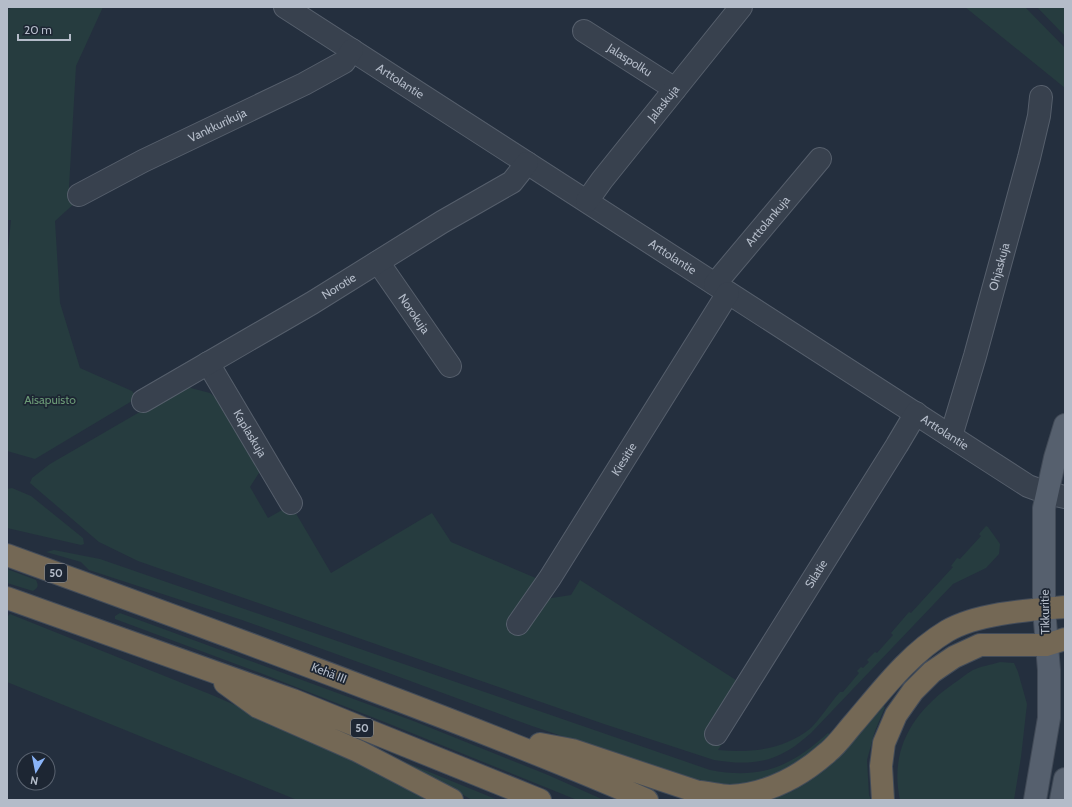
<svg xmlns="http://www.w3.org/2000/svg" width="1072" height="807" font-family="Cabin,sans-serif">
	<style>
		.green { fill: #263c3f }
		.lines { fill: none; stroke-linecap: round; stroke-linejoin: round }
		.minor-casing { stroke: #565f6c; stroke-width: 24 }
		.major-casing { stroke: #414a57; stroke-width: 24 }
		.highway-casing { stroke: #434c59; stroke-width: 24 }
		.minor { stroke: #38414e; stroke-width: 22 }
		.major { stroke: #56606e; stroke-width: 22 }
		.highway { stroke: #746855; stroke-width: 22 }
		.labels { text-anchor: middle; stroke-width: 3.5; stroke-linejoin: round; paint-order: stroke }
		.shield { fill: #1d2633; stroke: #878f9c; stroke-width: 1 }
		.shield-label { font-size: 11px; font-weight: bold; fill: #b4bcc9 }
		.street-label { font-size: 12px; fill: #b4bcc9; stroke: #1d2633 }
		.park-label { font-size: 12px; fill: #6b9a76; stroke: #1d2633 }
	</style>
	<rect width="100%" height="100%" fill="#242f3e"/>
	<path class="green" d="M 13,7 L 103,7 L 76,66 L 69,187 L 77,201 L 55,221 L 60,303 L 80,368 L 132,391 L 137,398 L 35,459 L 7,451 L 7,260 L 11,220 L 7,220 L 7,10 Z
		M 965,7 L 1025,7 L 1065,48 L 1065,88 Z
		M 1037,7 L 1065,7 L 1065,36 Z
		M 187,387 L 210,393 L 222,403 L 262,468 L 250,487 L 268,518 L 291,505 L 331,573 L 432,513 L 451,542 L 538,579 L 528,594 L 518,604 L 508,623 L 539,600 L 571,595 L 580,580 L 739,682 L 738,719 L 718,750 C 751,753 784,750 811,728 C 820,719 831,702 840,692 L 843,692 L 859,673 L 857,671 L 861,667 L 863,668 L 869,662 L 867,660 L 875,652 L 877,653 L 893,635 L 891,633 L 909,612 L 911,613 L 953,567 L 951,566 L 957,558 L 960,559 L 981,536 L 979,534 L 986,526 L 988,527 L 1000,544 L 999,554 L 986,568 L 953,584 L 810,734 C 802,740 795,747 787,751 C 764,765 739,764 714,760 L 604,724 L 138,561 L 99,542 L 30,483 L 32,478 L 50,464 L 169,395 Z
		M 12,488 L 31,496 L 83,538 L 84,544 L 81,545 L 7,528 L 7,489 Z
		M 54,550 L 100,559 L 710,770 C 761,780 790,767 828,733 L 832,736 L 791,771 L 741,786 L 711,786 L 532,726 L 394,675 L 242,620 L 89,570 L 81,562 L 46,552 Z
		M 7,569 L 36,580 C 39,586 38,588 33,591 L 7,583 Z
		M 120,613 L 416,722 L 548,775 L 604,800 L 577,800 L 392,725 L 263,674 L 115,619 L 115,616 Z
		M 10,614 L 212,695 L 285,727 L 434,800 L 297,800 L 7,682 L 7,617 Z
		M 1000,662 L 1014,663 L 1018,672 L 1027,704 L 1021,757 L 1014,800 L 900,800 C 889,750 913,712 953,684 C 959,680 966,674 973,670 C 981,666 991,665 1000,662 Z
		M 880,705 L 885,707 L 875,731 L 867,760 L 869,795 L 871,800 L 762,800 L 793,791 L 827,766 Z
		M 405,762 L 498,800 L 472,800 Z"/>
	<g class="lines">
		<g class="minor-casing">
			<g id="minor">
				<path id="s1" d="M 285,7 L 1028,486 L 1047,493 L 1065,497"/>
				<path id="s2" d="M 584,31 L 675,89"/>
				<path id="s3" d="M 79,195 L 143,161 L 304,84 L 344,62 L 352,50"/>
				<path id="s4" d="M 587,201 L 602,180 L 741,7"/>
				<path id="s5" d="M 378,262 L 450,366"/>
				<path id="s6" d="M 715,284 L 820,159"/>
				<path id="s7" d="M 208,363 L 291,503"/>
				<path id="s8" d="M 143,401 L 312,303 L 442,222 L 512,182 L 527,163"/>
				<path id="s9" d="M 951,436 L 975,356 L 1029,158 L 1039,116 L 1041,97"/>
				<path id="s10" d="M 518,624 L 550,578 L 728,293"/>
				<path id="s11" d="M 716,734 L 897,445 L 916,413"/>
			</g>
		</g>
		<g class="major-casing">
			<path id="major" d="M 1035,800 L 1049,718 L 1049,670 L 1044,609 L 1044,508 L 1055,458 L 1065,425
				M 1061,800 L 1065,779"/>
		</g>
		<g class="highway-casing">
			<path id="highway" d="M 7,555 C 128,599 249,643 369,689 C 462,724 555,760 647,800
				M 7,598 L 293,700 L 540,800
				M 225,683 L 258,707 L 358,751 L 452,800
				M 540,744 L 572,750 L 713,797
				M 700,792 C 710,793 721,796 730,796 C 767,794 801,776 828,752 C 838,744 846,732 854,723 C 883,689 909,654 947,631 C 978,613 1029,610 1065,607
				M 883,800 L 881,766 L 884,743 L 896,715 L 913,691 L 932,672 L 954,657 L 980,645 L 1046,645 L 1065,639"/>
		</g>
		<use href="#minor" class="minor"/>
		<use href="#major" class="major"/>
		<use href="#highway" class="highway"/>
	</g>
	<g class="labels">
		<g class="shield">
			<rect x="45" y="564" width="22" height="18" rx="3"/>
			<rect x="351" y="719" width="22" height="18" rx="3"/>
		</g>
		<g class="shield-label">
			<text x="56" y="577">50</text>
			<text x="362" y="732">50</text>
		</g>
		<g class="street-label">
			<text dy="4" stroke="none"><textPath href="#s2" startOffset="54">Jalaspolku</textPath></text>
			<text dy="4" stroke="none"><textPath href="#s1" startOffset="137">Arttolantie</textPath></text>
			<text dy="4" stroke="none"><textPath href="#s4" startOffset="124">Jalaskuja</textPath></text>
			<text dy="4" stroke="none"><textPath href="#s3" startOffset="155">Vankkurikuja</textPath></text>
			<text dy="4" stroke="none"><textPath href="#s6" startOffset="82">Arttolankuja</textPath></text>
			<text dy="4" stroke="none"><textPath href="#s1" startOffset="461">Arttolantie</textPath></text>
			<text dy="4" stroke="none"><textPath href="#s9" startOffset="176">Ohjaskuja</textPath></text>
			<text dy="4" stroke="none"><textPath href="#s8" startOffset="227">Norotie</textPath></text>
			<text dy="4" stroke="none"><textPath href="#s5" startOffset="63">Norokuja</textPath></text>
			<text dy="4" stroke="none"><textPath href="#s1" startOffset="785">Arttolantie</textPath></text>
			<text dy="4" stroke="none"><textPath href="#s7" startOffset="82">Kaplaskuja</textPath></text>
			<text dy="4" stroke="none"><textPath href="#s10" startOffset="196">Kiesitie</textPath></text>
			<text dy="4" stroke="none"><textPath href="#s11" startOffset="189">Silatie</textPath></text>
			<text transform="translate(1045 612) rotate(-91)" y="4">Tikkuritie</text>
			<text transform="translate(329 673) rotate(21)" y="4">Kehä III</text>
		</g>
		<g class="park-label">
			<text x="50" y="404">Aisapuisto</text>
		</g>
	</g>
	<rect width="1072" height="807" fill="none" stroke="#b4bcc9" stroke-width="16"/>
	<g transform="translate(36 771) rotate(190)"><circle r="19" fill="#1d2633" stroke="#59626f"/>
	<path d="M0-3L7 15L0 10L-7 15Z" fill="#8ab4f8"/>
	<text y="-6" font-size="11" font-weight="bold" text-anchor="middle" fill="#b4bcc9">N</text>
	</g>
	<path d="M18 34v6h52v-6" fill="none" stroke="#b4bcc9" stroke-width="2"/>
	<text x="24" y="34" font-size="12" fill="#b4bcc9" stroke="#1d2633" stroke-width="3" paint-order="stroke">20 m</text>
</svg>
